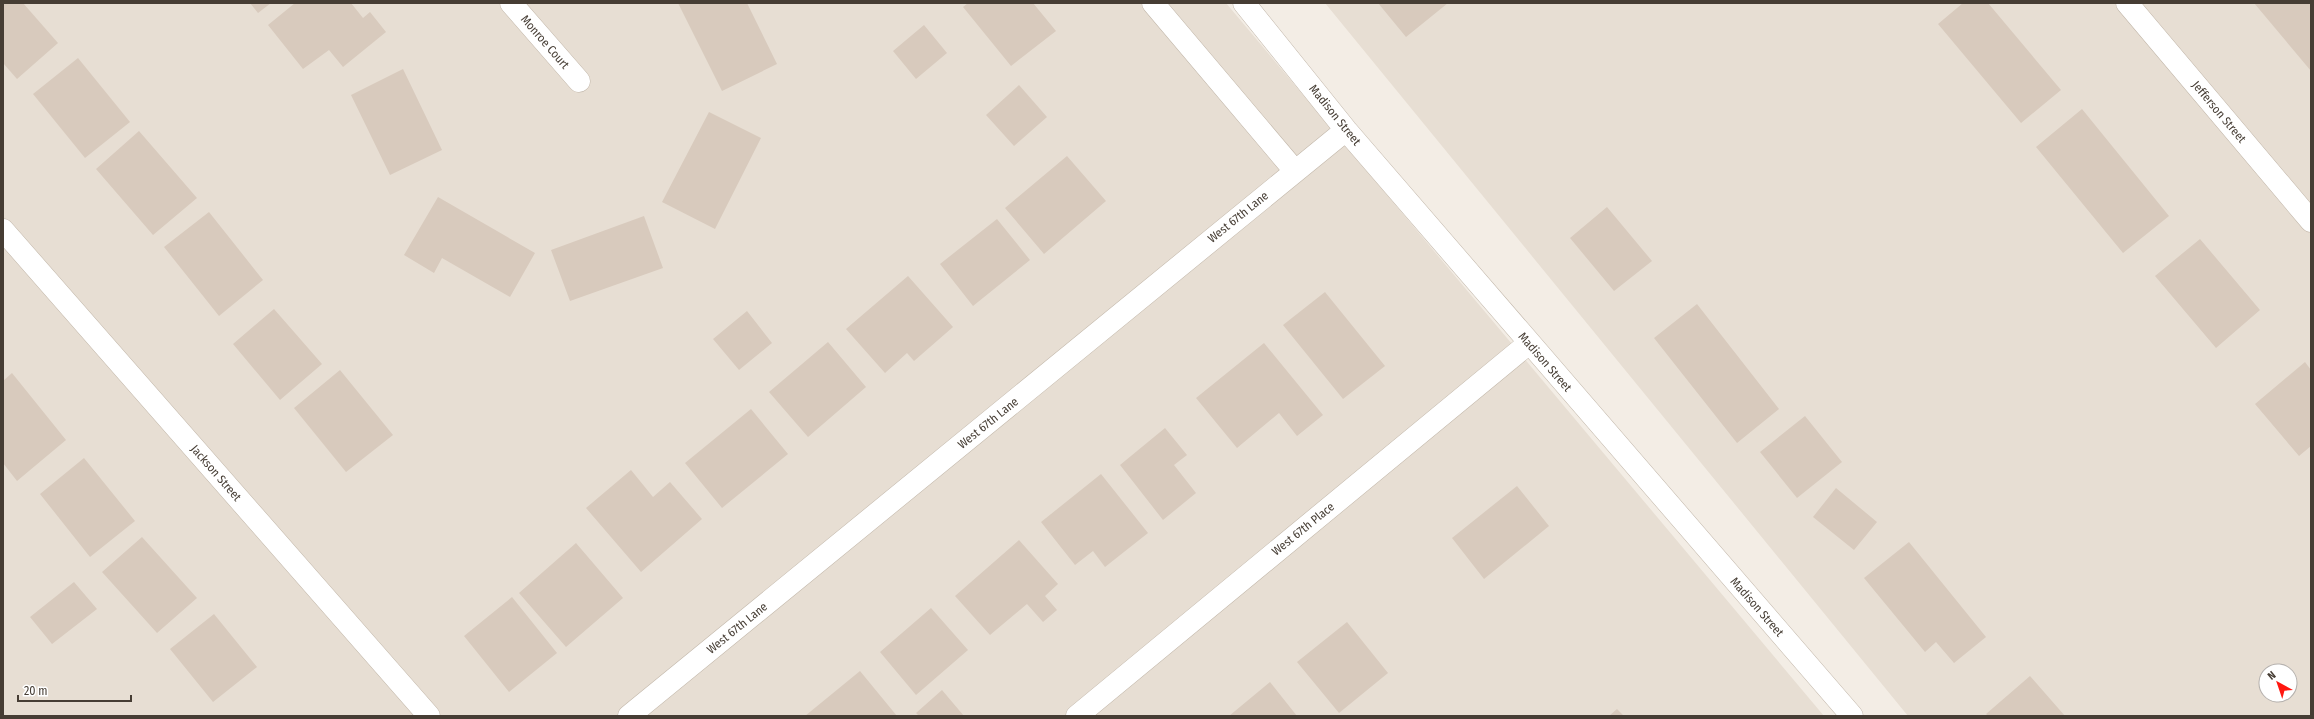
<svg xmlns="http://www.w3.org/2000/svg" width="2314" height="719" font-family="'Fira Sans Condensed',sans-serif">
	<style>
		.residential { fill: #e7ded3; fill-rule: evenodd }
		.building { fill: #d8cabd }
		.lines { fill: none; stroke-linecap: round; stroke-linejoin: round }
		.minor-casing { stroke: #c2b7aa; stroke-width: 23 }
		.minor { stroke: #fff; stroke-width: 22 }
		.labels { text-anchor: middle; stroke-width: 3.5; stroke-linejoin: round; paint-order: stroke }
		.street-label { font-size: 12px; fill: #463d34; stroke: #fff }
	</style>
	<rect width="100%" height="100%" fill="#f3ede5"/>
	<path class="residential" d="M 3,3 L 1226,3 L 1824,716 L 3,716 Z
		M 1325,3 L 2311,3 L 2311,716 L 1908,716 ZM 2266,671 L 2290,671 L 2290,695 L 2266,695 Z"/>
	<path class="building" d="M 3,3 L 23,3 L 58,43 L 17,79 L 3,63 Z
		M 250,3 L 271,3 L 258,13 Z
		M 295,3 L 351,3 L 363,18 L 370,12 L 386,32 L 343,67 L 329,50 L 303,69 L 268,25 Z
		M 678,3 L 747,3 L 777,64 L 722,91 Z
		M 968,3 L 1033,3 L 1056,31 L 1011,66 L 963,7 Z
		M 1378,3 L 1448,3 L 1406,37 Z
		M 1963,3 L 1988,3 L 2061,90 L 2021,123 L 1938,24 Z
		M 2254,3 L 2311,3 L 2311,71 Z
		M 924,25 L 947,53 L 916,79 L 893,51 Z
		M 78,58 L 130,122 L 85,158 L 33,94 Z
		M 403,69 L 442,150 L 390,175 L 351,95 Z
		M 1019,85 L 1047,117 L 1014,146 L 986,115 Z
		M 2082,109 L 2169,216 L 2123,253 L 2036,147 Z
		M 709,112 L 761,138 L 715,229 L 662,202 Z
		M 139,131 L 197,198 L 153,235 L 96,169 Z
		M 1067,156 L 1106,201 L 1044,254 L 1005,208 Z
		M 438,197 L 535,253 L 510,297 L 442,258 L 434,273 L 404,255 Z
		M 1607,207 L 1652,261 L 1614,291 L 1570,238 Z
		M 209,212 L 263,280 L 219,316 L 164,247 Z
		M 644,216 L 663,268 L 570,301 L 551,250 Z
		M 997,219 L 1030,260 L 973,306 L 940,264 Z
		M 2200,239 L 2260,310 L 2216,348 L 2155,276 Z
		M 908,276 L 953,327 L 914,361 L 907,353 L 885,373 L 846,329 Z
		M 1325,292 L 1385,366 L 1343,399 L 1283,325 Z
		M 1697,304 L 1779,409 L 1737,443 L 1654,338 Z
		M 274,309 L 322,364 L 280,400 L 233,344 Z
		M 747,311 L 772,343 L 739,370 L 713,339 Z
		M 828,342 L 866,387 L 808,437 L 769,392 Z
		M 1264,343 L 1323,415 L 1297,436 L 1279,413 L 1237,448 L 1196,398 Z
		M 2305,362 L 2311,370 L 2311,446 L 2299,456 L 2255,404 Z
		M 340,370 L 393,435 L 346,472 L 294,408 Z
		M 12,373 L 66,440 L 17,481 L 3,463 L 3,381 Z
		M 751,409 L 788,454 L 722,508 L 685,463 Z
		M 1805,416 L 1842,462 L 1797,498 L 1760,452 Z
		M 1165,428 L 1187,455 L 1174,465 L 1196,493 L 1163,520 L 1120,465 Z
		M 84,458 L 135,521 L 90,557 L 40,494 Z
		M 631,470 L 653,497 L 670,482 L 702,519 L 641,572 L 586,508 Z
		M 1101,474 L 1148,533 L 1105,567 L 1093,551 L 1075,565 L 1041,522 Z
		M 1517,486 L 1549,526 L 1484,579 L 1452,538 Z
		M 1836,488 L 1877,522 L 1854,550 L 1813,517 Z
		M 142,537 L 197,598 L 157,633 L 102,572 Z
		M 1019,540 L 1058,584 L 1045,596 L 1057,610 L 1043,622 L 1027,604 L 990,635 L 955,596 Z
		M 1909,542 L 1986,637 L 1954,663 L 1936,642 L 1925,652 L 1864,578 Z
		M 576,543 L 623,598 L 566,647 L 519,593 Z
		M 74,582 L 97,609 L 52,644 L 30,617 Z
		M 512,597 L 557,653 L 509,692 L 464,636 Z
		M 931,608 L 968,650 L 916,695 L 880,652 Z
		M 214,614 L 257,667 L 213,702 L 170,649 Z
		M 1347,622 L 1388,673 L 1339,713 L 1297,662 Z
		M 860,671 L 897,716 L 805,716 Z
		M 2030,676 L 2065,716 L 1988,716 L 1986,714 Z
		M 1270,682 L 1297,716 L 1229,716 Z
		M 942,690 L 964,716 L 919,716 L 916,713 Z
		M 1617,709 L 1624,716 L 1609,716 Z"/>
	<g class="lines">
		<g class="minor-casing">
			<path id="minor" d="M 511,3 L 579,81
				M 1153,3 L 1295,171
				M 1244,3 L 1346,130 L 1852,716
				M 2127,3 L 2311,221
				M 3,230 L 429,716
				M 629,716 L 1346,130
				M 1077,716 L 1529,343"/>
		</g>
		<use href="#minor" class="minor"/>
	</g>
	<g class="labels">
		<g class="street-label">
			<text transform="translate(545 42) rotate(49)" y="4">Monroe Court</text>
			<text transform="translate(2219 112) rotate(50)" y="4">Jefferson Street</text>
			<text transform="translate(1335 115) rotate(51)" y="4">Madison Street</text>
			<text transform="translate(1238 217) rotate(-39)" y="4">West 67th Lane</text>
			<text transform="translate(1545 362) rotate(49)" y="4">Madison Street</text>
			<text transform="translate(988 423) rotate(-39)" y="4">West 67th Lane</text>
			<text transform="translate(216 473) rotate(49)" y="4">Jackson Street</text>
			<text transform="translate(1303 529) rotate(-39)" y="4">West 67th Place</text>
			<text transform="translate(1757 607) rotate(49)" y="4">Madison Street</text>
			<text transform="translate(737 628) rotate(-39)" y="4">West 67th Lane</text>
		</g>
	</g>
	<rect width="2314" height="719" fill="none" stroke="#463d34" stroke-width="8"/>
	<g transform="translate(2278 683) rotate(320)"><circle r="19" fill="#ffffff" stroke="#b5b1ae"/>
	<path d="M0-3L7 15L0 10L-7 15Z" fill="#ff1710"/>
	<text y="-6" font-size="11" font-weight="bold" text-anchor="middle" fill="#463d34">N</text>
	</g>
	<path d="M18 695v6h113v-6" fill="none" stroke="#463d34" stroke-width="2"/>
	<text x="24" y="695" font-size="12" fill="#463d34" stroke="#ffffff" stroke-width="3" paint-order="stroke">20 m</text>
</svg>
